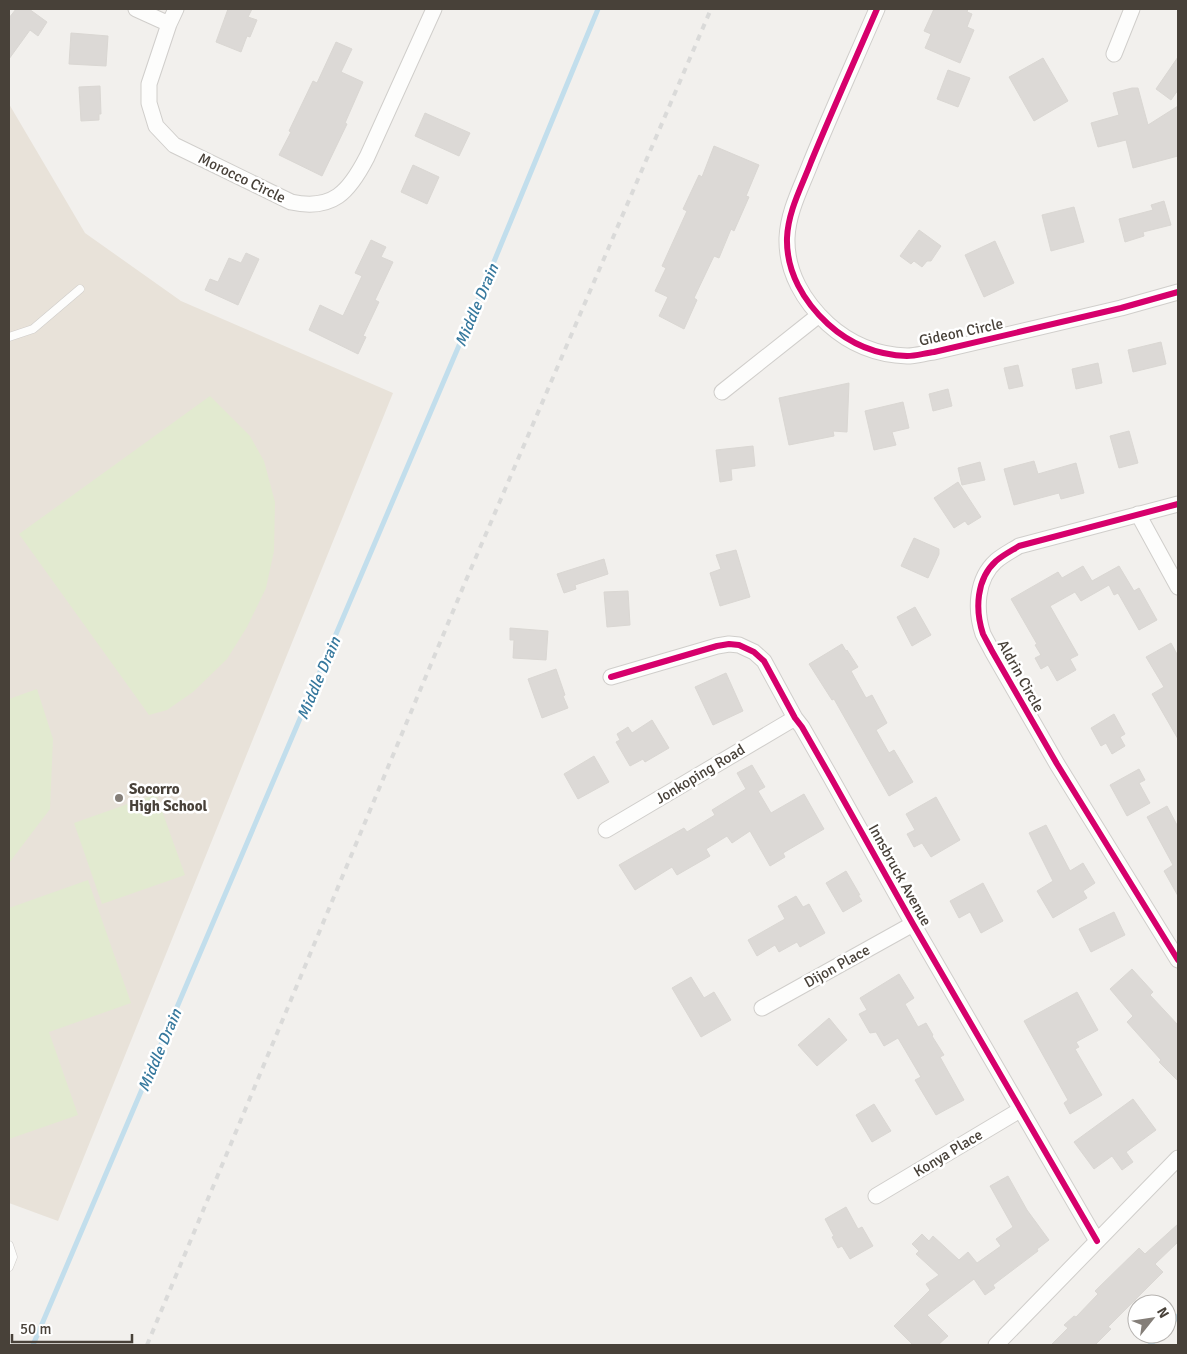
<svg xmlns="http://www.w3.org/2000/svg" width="1187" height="1354" font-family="Signika,sans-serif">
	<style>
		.education { fill: #e8e2d9 }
		.green { fill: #e2ead0 }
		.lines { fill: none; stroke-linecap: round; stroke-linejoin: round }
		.stream { stroke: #c2deec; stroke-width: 5 }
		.building { fill: #dcd9d6; stroke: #dad7d3 }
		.service-casing { stroke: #d0cecb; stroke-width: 9 }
		.minor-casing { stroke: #d0cecb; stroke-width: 17 }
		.service { stroke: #fdfdfc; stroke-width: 8 }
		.minor { stroke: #fdfdfc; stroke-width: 15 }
		.rail { stroke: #dadad9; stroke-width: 4; stroke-dasharray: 6 6; stroke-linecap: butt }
		.cycleway-casing { stroke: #fff; stroke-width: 9 }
		.cycleway { stroke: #d6006c; stroke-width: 6 }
		.poi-dot { fill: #847e78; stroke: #fff; stroke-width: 2 }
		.labels { text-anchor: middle; stroke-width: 5; stroke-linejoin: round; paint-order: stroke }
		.street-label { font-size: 15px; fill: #484139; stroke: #fff }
		.poi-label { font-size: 15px; font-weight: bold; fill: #484139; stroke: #fff; text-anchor: start }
		.water-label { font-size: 16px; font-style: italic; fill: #36789d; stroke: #fff }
	</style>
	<rect width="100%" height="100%" fill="#f2f0ed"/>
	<path class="education" d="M 9,104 L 85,233 L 181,301 L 393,393 L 58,1221 L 9,1203 Z"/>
	<path class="green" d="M 210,396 L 250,436 L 264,461 L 275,502 L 274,551 L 266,588 L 247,627 L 227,659 L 193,692 L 167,710 L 149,715 L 19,534 Z
		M 37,689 L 53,739 L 50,809 L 9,863 L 9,699 Z
		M 156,794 L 185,875 L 102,904 L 74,823 Z
		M 88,880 L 131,1003 L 49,1032 L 78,1115 L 9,1139 L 9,908 Z"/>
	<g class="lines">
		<path class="stream" d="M 1167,1328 L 1178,1316
			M 33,1345 L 472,315 L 598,9
			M 1150,1345 L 1161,1334"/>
	</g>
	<path class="building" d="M 16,9 L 29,9 L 47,22 L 38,36 L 30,30 L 9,59 L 9,18 Z
		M 228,9 L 252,9 L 248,17 L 257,20 L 250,37 L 247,36 L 241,52 L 216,42 Z
		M 934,9 L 968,9 L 967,12 L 972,14 L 967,27 L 974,30 L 960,63 L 925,48 L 931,34 L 924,31 Z
		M 71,33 L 108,36 L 106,66 L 69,64 Z
		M 336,42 L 352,49 L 341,72 L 363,82 L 345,123 L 347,124 L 322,176 L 279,155 L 291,132 L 289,131 L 313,81 L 317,83 Z
		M 1178,57 L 1178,90 L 1171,100 L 1156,89 Z
		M 1043,58 L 1068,101 L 1034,121 L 1009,77 Z
		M 948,70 L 970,78 L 958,107 L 937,99 Z
		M 100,86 L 101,114 L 99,114 L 99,120 L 81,121 L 79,87 Z
		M 1132,88 L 1138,88 L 1148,125 L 1178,106 L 1178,156 L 1133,168 L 1126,140 L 1098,147 L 1091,123 L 1119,115 L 1113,93 Z
		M 425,113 L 470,133 L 459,156 L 415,136 Z
		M 714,146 L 759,165 L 746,196 L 749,197 L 734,231 L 731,229 L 719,258 L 714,256 L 694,298 L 697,300 L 684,329 L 659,316 L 668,297 L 655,291 L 666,268 L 662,266 L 687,211 L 683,209 L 699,175 L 702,177 Z
		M 413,165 L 439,177 L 427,204 L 401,192 Z
		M 1164,201 L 1171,225 L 1143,232 L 1144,236 L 1125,242 L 1119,219 L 1153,210 L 1151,205 Z
		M 1074,207 L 1084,242 L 1051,251 L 1042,215 Z
		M 919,230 L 941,246 L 931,261 L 927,261 L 922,267 L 914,261 L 911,264 L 900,256 Z
		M 371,240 L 386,247 L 381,257 L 393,262 L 375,300 L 379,302 L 363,336 L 366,337 L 358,354 L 309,330 L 320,305 L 343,316 L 362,276 L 355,273 Z
		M 995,241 L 1014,283 L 984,297 L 965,255 Z
		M 246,253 L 259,259 L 238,305 L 205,290 L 210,279 L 218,282 L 229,258 L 241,263 Z
		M 1161,342 L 1166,364 L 1133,372 L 1128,350 Z
		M 1098,363 L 1102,383 L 1076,389 L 1072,369 Z
		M 1018,365 L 1023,386 L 1009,389 L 1004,368 Z
		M 849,383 L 847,432 L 833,431 L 834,436 L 789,445 L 779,398 Z
		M 948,389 L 952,406 L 933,411 L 929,394 Z
		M 903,402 L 909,428 L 892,432 L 896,445 L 874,450 L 865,411 Z
		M 1129,431 L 1138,463 L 1119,468 L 1110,436 Z
		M 753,446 L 755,466 L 731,469 L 732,480 L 720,482 L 716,450 Z
		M 1034,461 L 1038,474 L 1076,463 L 1084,493 L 1061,499 L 1059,493 L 1014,505 L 1004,469 Z
		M 980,462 L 985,480 L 962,485 L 958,468 Z
		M 958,482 L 981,517 L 968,525 L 965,521 L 954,528 L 934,498 Z
		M 914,538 L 939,549 L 939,554 L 928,578 L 901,566 Z
		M 736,550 L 750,597 L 720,606 L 710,573 L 721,569 L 716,555 Z
		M 604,559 L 608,574 L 575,585 L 576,589 L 564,593 L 557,574 Z
		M 1083,566 L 1092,581 L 1119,566 L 1134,591 L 1139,588 L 1157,620 L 1139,630 L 1118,593 L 1114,595 L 1109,585 L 1081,601 L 1075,592 L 1050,606 L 1078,655 L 1070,659 L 1076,670 L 1057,681 L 1048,665 L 1041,669 L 1035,658 L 1041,655 L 1035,645 L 1037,644 L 1011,599 L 1058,572 L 1062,578 Z
		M 628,591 L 630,625 L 607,627 L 604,592 Z
		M 915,607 L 931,635 L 912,646 L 897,617 Z
		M 510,628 L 548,631 L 546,660 L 513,658 L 514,640 L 510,640 Z
		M 1171,643 L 1178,656 L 1178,739 L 1152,694 L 1164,687 L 1146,657 Z
		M 842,644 L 846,651 L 847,650 L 858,667 L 851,671 L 866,698 L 872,695 L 887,723 L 876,730 L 889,753 L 894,750 L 913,782 L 889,796 L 834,699 L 832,700 L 809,664 Z
		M 556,669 L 565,695 L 563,696 L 568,708 L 542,718 L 528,679 Z
		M 726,673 L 743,711 L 713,725 L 695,687 Z
		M 1114,714 L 1125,734 L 1120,737 L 1125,746 L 1112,754 L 1106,743 L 1101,746 L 1091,728 Z
		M 652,720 L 669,748 L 645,762 L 643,759 L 630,766 L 616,742 L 620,740 L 617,734 L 628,727 L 632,733 Z
		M 594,756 L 609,782 L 578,799 L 564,774 Z
		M 752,765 L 765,787 L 758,791 L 771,813 L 804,794 L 824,829 L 783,853 L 785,857 L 770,866 L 750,831 L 732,843 L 727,836 L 706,849 L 710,856 L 677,875 L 672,867 L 635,890 L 619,865 L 684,828 L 687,832 L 715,815 L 712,810 L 746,789 L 737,773 Z
		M 1139,769 L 1145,780 L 1139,783 L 1150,803 L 1127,816 L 1110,785 Z
		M 936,797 L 960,840 L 931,857 L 922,843 L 914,847 L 907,834 L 915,830 L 906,814 Z
		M 1167,806 L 1178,827 L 1178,896 L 1164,871 L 1173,865 L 1147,817 Z
		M 1046,825 L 1070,871 L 1083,863 L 1095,883 L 1083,891 L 1087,898 L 1053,918 L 1037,891 L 1053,881 L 1029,833 Z
		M 846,871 L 860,895 L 858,895 L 862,901 L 843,912 L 826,883 Z
		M 983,883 L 1003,921 L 981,933 L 970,912 L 959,918 L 950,901 Z
		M 796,896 L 803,907 L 809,904 L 825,933 L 800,947 L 797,942 L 779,952 L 775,945 L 757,956 L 748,940 L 785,919 L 778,906 Z
		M 1114,912 L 1125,935 L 1091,952 L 1079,929 Z
		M 1132,969 L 1153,992 L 1150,995 L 1178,1025 L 1178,1081 L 1159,1062 L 1161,1060 L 1127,1022 L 1133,1016 L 1110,989 Z
		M 899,974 L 914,998 L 905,1004 L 918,1027 L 926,1023 L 933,1035 L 932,1036 L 944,1055 L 940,1057 L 964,1100 L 936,1115 L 915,1080 L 921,1077 L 898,1038 L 884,1046 L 876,1032 L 870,1033 L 859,1014 L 867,1010 L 860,998 Z
		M 691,977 L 704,998 L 714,992 L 731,1020 L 701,1037 L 672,988 Z
		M 1077,992 L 1098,1030 L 1076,1042 L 1079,1047 L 1075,1049 L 1102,1095 L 1070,1114 L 1064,1103 L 1068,1100 L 1024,1021 Z
		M 829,1018 L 847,1040 L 817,1066 L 798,1045 Z
		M 1133,1099 L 1156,1130 L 1126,1152 L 1133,1162 L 1122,1170 L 1112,1156 L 1094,1169 L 1074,1142 Z
		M 874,1104 L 891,1131 L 872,1142 L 856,1115 Z
		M 1008,1176 L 1027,1210 L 1049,1240 L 1037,1249 L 1038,1251 L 993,1285 L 995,1288 L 985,1295 L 974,1279 L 927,1315 L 948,1336 L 938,1345 L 913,1345 L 894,1326 L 930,1290 L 926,1284 L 939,1275 L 916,1254 L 919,1251 L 912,1244 L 922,1234 L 929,1241 L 933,1236 L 959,1260 L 968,1252 L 977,1263 L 1001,1246 L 996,1239 L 1013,1227 L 990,1186 Z
		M 846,1207 L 858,1229 L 862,1227 L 873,1246 L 850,1259 L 842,1246 L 838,1248 L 832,1237 L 834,1236 L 825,1219 Z
		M 1178,1224 L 1178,1242 L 1155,1264 L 1163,1272 L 1108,1327 L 1111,1329 L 1095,1345 L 1051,1345 L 1068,1328 L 1064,1325 L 1074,1316 L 1076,1317 L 1098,1294 L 1095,1291 L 1139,1248 L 1145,1254 Z"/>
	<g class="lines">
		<g class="service-casing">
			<path id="service" d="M 9,337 L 33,329 L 80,289
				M 9,1245 L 13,1257 L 9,1267"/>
		</g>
		<g class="minor-casing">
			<path id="minor" d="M 136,9 L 169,24
				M 176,9 L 169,24 L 149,84 L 149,103 L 156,126 L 174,145 L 291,202 C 333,211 349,192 367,157 L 434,9
				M 877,9 C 855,60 832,111 811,162 C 802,186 788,211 787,238 C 786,272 804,302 828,324 C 850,344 877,355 907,356 C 916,356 925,353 934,352 L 1121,308 L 1178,292
				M 1114,54 L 1132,9
				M 722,392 L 819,315
				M 1178,504 L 1019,546 C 1011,551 1003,555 996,561 C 976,579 975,610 983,634 C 986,640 989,645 992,651 L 1057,764 L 1178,960
				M 1138,514 L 1178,587
				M 611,677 L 717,646 L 729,644 L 739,645 L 754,652 L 764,661 L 795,718 L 802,727 L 830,776 L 913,924 L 1097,1241
				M 606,830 L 795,718
				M 762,1008 L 913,924
				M 876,1196 L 1020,1110
				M 996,1345 L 1178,1158"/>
		</g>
		<use href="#service" class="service"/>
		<use href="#minor" class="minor"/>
		<path class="rail" d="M 147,1345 L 464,585 L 711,9"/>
		<g class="cycleway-casing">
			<path id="cycleway" d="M 877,9 C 855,60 832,111 811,162 C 802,186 788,211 787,238 C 786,272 804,302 828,324 C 850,344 877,355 907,356 C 916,356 925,353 934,352 L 1121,308 L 1178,292
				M 1178,504 L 1019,546 C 1011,551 1003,555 996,561 C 976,579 975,610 983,634 C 986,640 989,645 992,651 L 1057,764 L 1178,960
				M 611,677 L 717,646 L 729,644 L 739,645 L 754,652 L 764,661 L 795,718 L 802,727 L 830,776 L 913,924 L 1097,1241"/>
		</g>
		<use href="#cycleway" class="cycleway"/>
	</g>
	<circle class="poi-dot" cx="119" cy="798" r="5"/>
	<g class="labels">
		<g class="street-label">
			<text transform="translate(242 178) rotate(26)" y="5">Morocco Circle</text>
			<text transform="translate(961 332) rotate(-12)" y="5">Gideon Circle</text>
			<text transform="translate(1021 676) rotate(61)" y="5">Aldrin Circle</text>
			<text transform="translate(700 774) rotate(-31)" y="5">Jonkoping Road</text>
			<text transform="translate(900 875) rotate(61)" y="5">Innsbruck Avenue</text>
			<text transform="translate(837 966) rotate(-29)" y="5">Dijon Place</text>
			<text transform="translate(948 1153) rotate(-31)" y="5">Konya Place</text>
		</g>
		<g class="poi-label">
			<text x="129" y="794">Socorro<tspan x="129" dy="17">High School</tspan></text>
		</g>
		<g class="water-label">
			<text transform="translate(476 305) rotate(-67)" y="6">Middle Drain</text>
			<text transform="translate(318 678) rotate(-67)" y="6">Middle Drain</text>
			<text transform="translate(159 1050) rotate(-67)" y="6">Middle Drain</text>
		</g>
	</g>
	<rect width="1187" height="1354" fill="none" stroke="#484139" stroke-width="20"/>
	<g transform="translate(1152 1319) rotate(60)"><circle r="24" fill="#ffffff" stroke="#b6b3b0"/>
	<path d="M0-4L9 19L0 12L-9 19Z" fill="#847e78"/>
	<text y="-8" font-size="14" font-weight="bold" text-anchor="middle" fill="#484139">N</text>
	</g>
	<path d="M12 1334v8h120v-8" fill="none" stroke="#484139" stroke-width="2.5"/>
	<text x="20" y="1334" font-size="15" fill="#484139" stroke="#ffffff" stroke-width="4" paint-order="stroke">50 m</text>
</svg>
